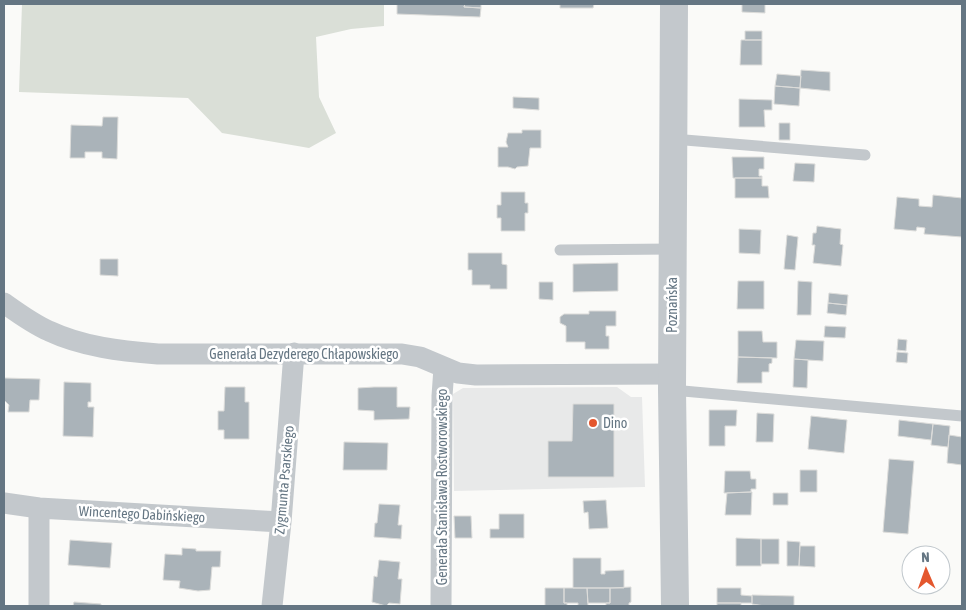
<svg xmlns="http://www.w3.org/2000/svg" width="966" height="610" font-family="'Asap Condensed',sans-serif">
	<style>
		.built { fill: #e8e9e9 }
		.green { fill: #dadfd7 }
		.building { fill: #aab3b9; stroke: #dcdcda }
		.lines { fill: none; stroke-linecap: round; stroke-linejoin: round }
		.service { stroke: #c3c8cc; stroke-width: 11 }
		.minor { stroke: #c3c8cc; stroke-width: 21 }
		.tertiary { stroke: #c3c8cc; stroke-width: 28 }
		.poi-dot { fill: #e4572e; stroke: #fff; stroke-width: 2 }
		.labels { text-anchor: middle; stroke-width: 5; stroke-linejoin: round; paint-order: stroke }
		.street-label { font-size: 14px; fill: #657683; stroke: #fff }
		.poi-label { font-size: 14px; fill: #657683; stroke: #fff; text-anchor: start }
	</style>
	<rect width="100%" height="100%" fill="#fafaf8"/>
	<path class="built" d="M 617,387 L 631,397 L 642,397 L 645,487 L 454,491 L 453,394 L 463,388 Z"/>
	<path class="green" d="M 22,4 L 384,4 L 384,26 L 351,29 L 316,37 L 319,97 L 336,133 L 309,148 L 222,133 L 188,98 L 19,92 Z"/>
	<path class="building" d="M 397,4 L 465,4 L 464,7 L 481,8 L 480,17 L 397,14 Z
		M 465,4 L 481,4 L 481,8 L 464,7 Z
		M 560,4 L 594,4 L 593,8 L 560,8 Z
		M 742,4 L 765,4 L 765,13 L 742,12 Z
		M 745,31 L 762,31 L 762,40 L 745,40 Z
		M 741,40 L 762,40 L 762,65 L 740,65 Z
		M 801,70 L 830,72 L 830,91 L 800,88 Z
		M 777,74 L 801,76 L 800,88 L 775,86 Z
		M 775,86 L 800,88 L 799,106 L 774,104 Z
		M 513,97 L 539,98 L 539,110 L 513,108 Z
		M 739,99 L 772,100 L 772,110 L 764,110 L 765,127 L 739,127 Z
		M 103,117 L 118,117 L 117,159 L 102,158 L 102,152 L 85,152 L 85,158 L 70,158 L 71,125 L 102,126 Z
		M 779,123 L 790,123 L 790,140 L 779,140 Z
		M 522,130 L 541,130 L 541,148 L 530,148 L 528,166 L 517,167 L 515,169 L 508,167 L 498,167 L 498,147 L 508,147 L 506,142 L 508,133 L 522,133 Z
		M 732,157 L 764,157 L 764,169 L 759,169 L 759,176 L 762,176 L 762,178 L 733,178 Z
		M 795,163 L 815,164 L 814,182 L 793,181 Z
		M 735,178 L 762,178 L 762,186 L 768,186 L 769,198 L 735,198 Z
		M 501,192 L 525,192 L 525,203 L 528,203 L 528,213 L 525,213 L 525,231 L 501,231 L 501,218 L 497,218 L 497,205 L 501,205 Z
		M 933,195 L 962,198 L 962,237 L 924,234 L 925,228 L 917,227 L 916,231 L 894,229 L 897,197 L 919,199 L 919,206 L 932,207 Z
		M 817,226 L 841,229 L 840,244 L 843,245 L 841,266 L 813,263 L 815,245 L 812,245 L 813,233 L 816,233 Z
		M 739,229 L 761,230 L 760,254 L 739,253 Z
		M 787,235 L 798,237 L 795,270 L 784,269 Z
		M 468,253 L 502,253 L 502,264 L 507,265 L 507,289 L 490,289 L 490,285 L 472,285 L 472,270 L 468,270 Z
		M 100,259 L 118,259 L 118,276 L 100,275 Z
		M 618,263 L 618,291 L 573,292 L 573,264 Z
		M 738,281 L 764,281 L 764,309 L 737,309 Z
		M 798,281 L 812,282 L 811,315 L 797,315 Z
		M 539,282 L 553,282 L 553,300 L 539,299 Z
		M 829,293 L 848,295 L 847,305 L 828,303 Z
		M 828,303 L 847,305 L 846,315 L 827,313 Z
		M 589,311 L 616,311 L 616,326 L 606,326 L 606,336 L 609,336 L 609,349 L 585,349 L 585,342 L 566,342 L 566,326 L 560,323 L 560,317 L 564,314 L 589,314 Z
		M 825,326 L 846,327 L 845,338 L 824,337 Z
		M 738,331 L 762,331 L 763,342 L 777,342 L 777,358 L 738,357 Z
		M 898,339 L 907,340 L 906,351 L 897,350 Z
		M 796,340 L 824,341 L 823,361 L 794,359 Z
		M 897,352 L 908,353 L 907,363 L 896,362 Z
		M 738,357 L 772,358 L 772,363 L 769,364 L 769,372 L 762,372 L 762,383 L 737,383 Z
		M 794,359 L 808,360 L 807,388 L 793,387 Z
		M 4,378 L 40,379 L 39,400 L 30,400 L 29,412 L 8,412 L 9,405 L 4,400 Z
		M 64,382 L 91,383 L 91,402 L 88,402 L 88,407 L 94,407 L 93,437 L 63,436 Z
		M 225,387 L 245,387 L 245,402 L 249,402 L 249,439 L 224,439 L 224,430 L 218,430 L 218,411 L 224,411 Z
		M 374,387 L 397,387 L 397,407 L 410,407 L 409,419 L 374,420 L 374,411 L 358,410 L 358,388 Z
		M 573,404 L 614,404 L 614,477 L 548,477 L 548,441 L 572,441 Z
		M 709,410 L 737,410 L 736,426 L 725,426 L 725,446 L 709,446 Z
		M 757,413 L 774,414 L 773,442 L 756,442 Z
		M 811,416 L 847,420 L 844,453 L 808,449 Z
		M 899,420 L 933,424 L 931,440 L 898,436 Z
		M 933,424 L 950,426 L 948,447 L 931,445 Z
		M 949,435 L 962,437 L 962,465 L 947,463 Z
		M 344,442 L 388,443 L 387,470 L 343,470 Z
		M 889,459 L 914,461 L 908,534 L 883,532 Z
		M 800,470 L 817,470 L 817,492 L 800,492 Z
		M 725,471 L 750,471 L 751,479 L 756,479 L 756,489 L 751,489 L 751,492 L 724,493 Z
		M 751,492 L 752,492 L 751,515 L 725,515 L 727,493 Z
		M 773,493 L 788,493 L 788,505 L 773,505 Z
		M 606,500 L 608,528 L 589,529 L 588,512 L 584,513 L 583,501 Z
		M 379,504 L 400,505 L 398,525 L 402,525 L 401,539 L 374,537 L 375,523 L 377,523 Z
		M 499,514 L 524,514 L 524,538 L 490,538 L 490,529 L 499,529 Z
		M 454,516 L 471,516 L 472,538 L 455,538 Z
		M 736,538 L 761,539 L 761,566 L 736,566 Z
		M 761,539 L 779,539 L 779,564 L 761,564 Z
		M 70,540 L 112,543 L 110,568 L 68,565 Z
		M 787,541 L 800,542 L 799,566 L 787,566 Z
		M 800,546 L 815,546 L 815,567 L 799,566 Z
		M 182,548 L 196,549 L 196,551 L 221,551 L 220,567 L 212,567 L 210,590 L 198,591 L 179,588 L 180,581 L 163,580 L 165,554 L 182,555 Z
		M 573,558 L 601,558 L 601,574 L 605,574 L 605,571 L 624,570 L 624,588 L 573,588 Z
		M 379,560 L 400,562 L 398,579 L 402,579 L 400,604 L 389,603 L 386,606 L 372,602 L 374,576 L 377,577 Z
		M 631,587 L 631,602 L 629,603 L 629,606 L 606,606 L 606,603 L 610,603 L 610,588 Z
		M 545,588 L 564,588 L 564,603 L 567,603 L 567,606 L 545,606 Z
		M 564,588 L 587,588 L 588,606 L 578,606 L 578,603 L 564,603 Z
		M 587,588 L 610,588 L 610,603 L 588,603 Z
		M 717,588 L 741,588 L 741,595 L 752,596 L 752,603 L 717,603 Z
		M 752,595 L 794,596 L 794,606 L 765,606 L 752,604 Z
		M 74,602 L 101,604 L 101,606 L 73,606 Z
		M 717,603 L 741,603 L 741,606 L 717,606 Z"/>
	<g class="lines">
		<path class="service" d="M 673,139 L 865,155
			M 560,250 L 672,249
			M 672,390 L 962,416"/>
		<path class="minor" d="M 4,303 C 18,313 33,324 49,331 C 83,347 121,351 158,354 L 402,354 L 420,357 L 458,373 L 476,375 L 672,374
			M 4,503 L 39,508 L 281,522
			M 39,606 L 39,508
			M 272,606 L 281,522 L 294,353
			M 441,606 L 442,396 L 444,368"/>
		<path class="tertiary" d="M 674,4 L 672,390 L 675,606"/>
	</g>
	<circle class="poi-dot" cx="593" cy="423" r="5"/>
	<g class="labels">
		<g class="street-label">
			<text transform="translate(672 305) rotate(-90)" y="5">Poznańska</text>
			<text x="304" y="359">Generała Dezyderego Chłapowskiego</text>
			<text transform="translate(284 480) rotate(-85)" y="5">Zygmunta Psarskiego</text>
			<text transform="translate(442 487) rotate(-90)" y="5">Generała Stanisława Rostworowskiego</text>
			<text transform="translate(142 514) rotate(3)" y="5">Wincentego Dabińskiego</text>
		</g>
		<g class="poi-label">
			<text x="603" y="428">Dino</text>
		</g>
	</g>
	<rect width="966" height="610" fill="none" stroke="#657683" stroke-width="10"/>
	<g transform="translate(926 570) rotate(358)"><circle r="24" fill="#ffffff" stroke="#c1c8cd"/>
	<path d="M0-4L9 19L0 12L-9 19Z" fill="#e4572e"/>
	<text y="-8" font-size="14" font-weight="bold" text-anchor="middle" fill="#657683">N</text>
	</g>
</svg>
